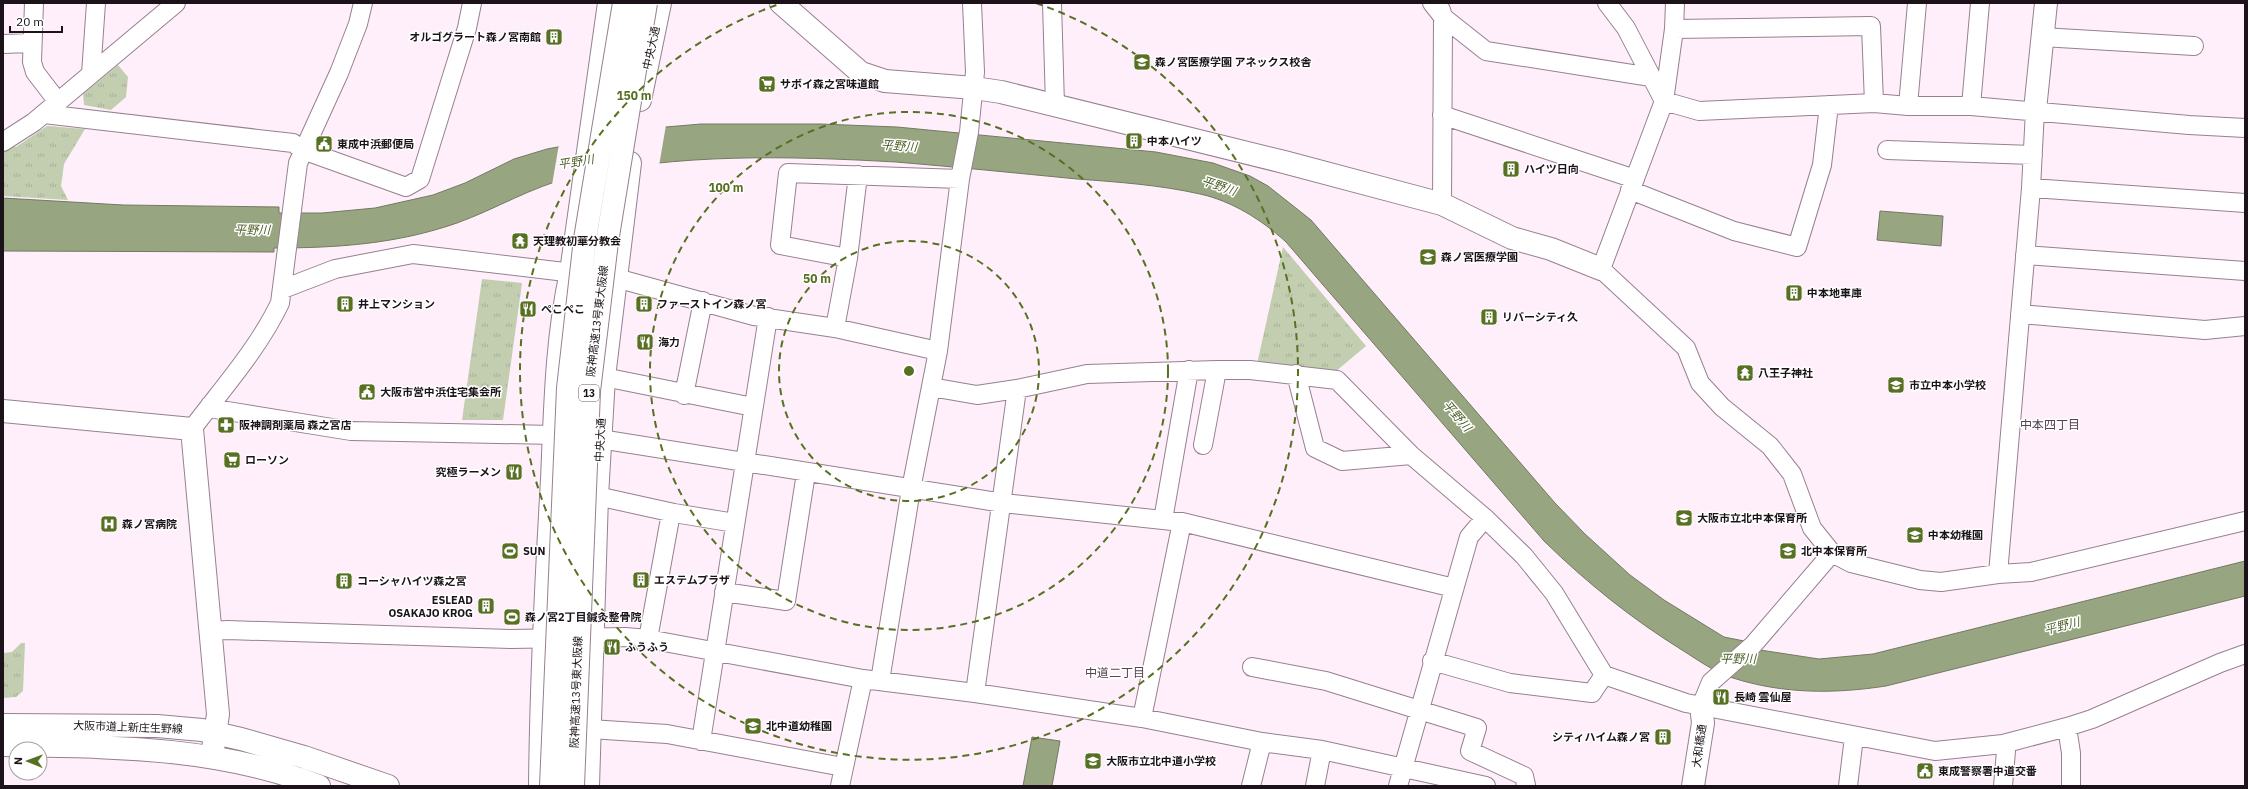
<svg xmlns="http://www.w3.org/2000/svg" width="2248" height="789" font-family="'IBM Plex Sans','Noto Sans JP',sans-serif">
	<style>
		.park { fill: url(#park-tufts) }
		.water { fill: #97a681; stroke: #727a62 }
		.pier { fill: #feeffa }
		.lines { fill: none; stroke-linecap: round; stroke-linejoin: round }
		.street-casing { stroke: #968091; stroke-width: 20 }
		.secondary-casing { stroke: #968091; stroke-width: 24 }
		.primary-casing { stroke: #968091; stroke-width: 24 }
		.street { stroke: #fff; stroke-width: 18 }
		.secondary { stroke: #fff; stroke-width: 22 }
		.primary { stroke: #fff; stroke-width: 22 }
		.highway-bridge-casing { stroke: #968091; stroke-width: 24; stroke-linecap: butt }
		.highway-bridge { stroke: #fff; stroke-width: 22 }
		.ring { fill: none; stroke: #577022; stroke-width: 2; stroke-dasharray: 7 5 }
		.labels { text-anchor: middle; stroke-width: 3; stroke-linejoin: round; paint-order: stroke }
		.shield { fill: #fff; stroke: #5f5a5e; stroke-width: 1 }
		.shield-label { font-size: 10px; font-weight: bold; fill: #1b1319 }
		.poi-label { font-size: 11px; font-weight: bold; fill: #1b1319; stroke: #fff; text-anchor: start }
		.street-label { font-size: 11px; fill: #1b1319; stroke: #fff }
		.water-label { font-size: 12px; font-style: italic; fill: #4b5e25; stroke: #fff }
		.neighbourhood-label { font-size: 12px; fill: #574453; stroke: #fff }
		.centre { fill: #577022; stroke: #fff; stroke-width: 2 }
		.ring-label { font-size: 12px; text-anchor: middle; font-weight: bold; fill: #577022; stroke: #fff; stroke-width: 3; stroke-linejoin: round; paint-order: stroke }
	</style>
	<defs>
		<pattern id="park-tufts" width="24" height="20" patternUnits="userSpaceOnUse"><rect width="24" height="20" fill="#c2ceaf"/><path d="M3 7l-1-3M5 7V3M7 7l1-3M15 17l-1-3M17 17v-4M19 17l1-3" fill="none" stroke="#a6b096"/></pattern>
	</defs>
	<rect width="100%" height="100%" fill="#feeffa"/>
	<path class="park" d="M 118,65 L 128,77 L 126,97 L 111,110 L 84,105 L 83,94 Z
		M 47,126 L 85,129 L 64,164 L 61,186 L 68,200 L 3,196 L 3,150 L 11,145 L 16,147 Z
		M 1283,247 L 1366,346 L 1335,372 L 1257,364 Z
		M 482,279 L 522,283 L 503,420 L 462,420 Z
		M 21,643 L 25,643 L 23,691 L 16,697 L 3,698 L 3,653 L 12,652 Z"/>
	<path class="water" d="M 701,124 L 821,124 L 897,127 L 1156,152 L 1213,163 L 1250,176 L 1268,186 L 1311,220 L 1555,503 L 1585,534 L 1630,575 L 1664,600 L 1724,637 L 1744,641 L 1760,650 L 1819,659 L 1873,654 L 2245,561 L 2245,596 L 1886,686 C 1834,694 1783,694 1733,678 C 1714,672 1698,660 1682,650 C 1632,619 1587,583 1544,541 L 1286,242 C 1262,220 1232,201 1200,194 C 1160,185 1118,182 1077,179 C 1016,173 956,167 896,162 C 788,156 678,153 572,177 C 531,187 496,209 457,223 C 397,244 337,248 274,248 L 274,252 L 3,251 L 3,198 L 123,205 L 279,207 L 279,213 L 322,213 L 375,208 L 433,195 L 465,183 L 514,159 L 547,149 L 666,127 Z
		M 1880,211 L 1943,216 L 1941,246 L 1877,240 Z
		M 1032,737 L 1060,741 L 1052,786 L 1023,786 Z"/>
	<path class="pier" d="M 666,125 L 659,166 L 573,179 L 552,185 L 559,144 Z"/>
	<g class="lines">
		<g class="street-casing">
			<path id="street" d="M 34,3 L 32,62 L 35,72 L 58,102
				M 1052,3 L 1055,105
				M 1432,3 L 1443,17 L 1486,51 L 1651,77
				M 1607,3 L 1626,28 L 1664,101 L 1699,111 L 1874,103 L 1908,106 L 1971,106 L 2189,125 L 2245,128
				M 1675,3 L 1674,29 L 1664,101 L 1601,269 L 1686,348 L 1700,383 L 1722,407 L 1770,446 L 1792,474 L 1812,528 L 1832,553 L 1851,563 L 1920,580 L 1941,582 L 1998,574 L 2031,572 L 2245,521
				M 1441,10 L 1443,17 L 1442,204
				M 1674,29 L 1871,26 L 1874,103
				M 2042,37 L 2194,46
				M 3,44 L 31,43
				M 91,74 L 96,3
				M 1908,106 L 1917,3
				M 1971,106 L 1980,3
				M 44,114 L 293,143 L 303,150 L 406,187 L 420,179 L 467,28 L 472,3
				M 1442,115 L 1635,179
				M 3,142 L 34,122 L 176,3
				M 1887,150 L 2033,155
				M 2031,188 L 2245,203
				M 1630,190 L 1734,231 L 1797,247 L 1822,165 L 1829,105
				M 2025,255 L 2245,271
				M 848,258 L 780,245 L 788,173 L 960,179
				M 283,289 L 335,269 L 413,254 L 616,278 L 754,316 L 835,328 L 938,351
				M 2020,314 L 2205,330 L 2245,326
				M 835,328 L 848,258 L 858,175
				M 1296,374 L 1315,448 L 1342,461 L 1411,455
				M 604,377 L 753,407
				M 931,387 L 977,395 L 1017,389 L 1087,374 L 1217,370 L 1250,370 L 1337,380 L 1411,455 L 1485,518 L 1524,556 L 1554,593 L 1604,675 L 1686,703 L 1935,751 L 2003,744 L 2067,727 L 2092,719 L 2220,663 L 2245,654
				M 684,395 L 703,301
				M 210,405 L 215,409 L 351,431 L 554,435
				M 192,429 C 222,389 258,349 280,303 L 298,163 L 339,73 L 358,24 L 363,3
				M 600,439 L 1003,503 L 1182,522 L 1454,588
				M 1203,445 L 1217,370
				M 597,496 L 674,513 L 735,523
				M 1163,520 L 1189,370
				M 1998,574 L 2031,188 L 2035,110
				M 724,592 L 786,601 L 806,473
				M 209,631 L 228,630 L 511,639 L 625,637 L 648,639 L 863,679 L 975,693 L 1142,718 L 1262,742 L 1322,750 L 1486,786
				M 648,639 L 671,513
				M 1432,661 L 1510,683 L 1592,693 L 1604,675
				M 1252,667 L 1326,681 L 1477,728 L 1470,751 L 1524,776 L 1526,785
				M 880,681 L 911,489 L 938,351 L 960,179 L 969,132 L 975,72 L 972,3
				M 975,693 L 1017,389
				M 1701,706 L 1711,682 L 1753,645 L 1832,553
				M 1142,718 L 1182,522
				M 2067,727 L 2071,753 L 2071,786
				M 590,729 L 667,734 L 843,767
				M 701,741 L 768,317
				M 840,786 L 863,679
				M 1251,786 L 1262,742
				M 1315,786 L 1322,750
				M 1398,786 L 1469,537 L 1485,518
				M 1848,786 L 1854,737
				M 2003,786 L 2006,751 L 2003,744"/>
		</g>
		<g class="secondary-casing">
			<path id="secondary" d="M 781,3 L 861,73 L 885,81 L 974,88 L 1001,92 L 1284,162 L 1442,204 L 1512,238 L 1551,249 L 1601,269
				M 2035,110 L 2046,3
				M 3,411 L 192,429 L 218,714 L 212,756
				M 1693,786 L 1703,723 L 1701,706"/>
		</g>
		<g class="primary-casing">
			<path id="primary" d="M 640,100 L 660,3
				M 3,725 L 157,726 L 202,730 L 241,739 L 304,757 L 388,786
				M 3,745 C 112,747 216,746 319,786
				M 540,786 C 541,684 546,582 552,480 C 555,411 556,340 571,272 L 609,3
				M 588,786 L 597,496 L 604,377 L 630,163"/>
		</g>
		<use href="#street" class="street"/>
		<use href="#secondary" class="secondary"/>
		<use href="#primary" class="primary"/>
		<g class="highway-bridge-casing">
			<path id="highway-bridge" d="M 551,786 L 568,388 L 585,239 L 624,3
				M 573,786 L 589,391 L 607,242 L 646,3"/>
		</g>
		<use href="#highway-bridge" class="highway-bridge"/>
	</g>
	<g class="ring">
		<circle cx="909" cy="371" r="130"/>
		<circle cx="909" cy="371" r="259"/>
		<path d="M1036 3A389 389 0 1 1 782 3"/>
	</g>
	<defs>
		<g id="building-square" transform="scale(0.9)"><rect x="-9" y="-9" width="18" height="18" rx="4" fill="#577022" stroke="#fff"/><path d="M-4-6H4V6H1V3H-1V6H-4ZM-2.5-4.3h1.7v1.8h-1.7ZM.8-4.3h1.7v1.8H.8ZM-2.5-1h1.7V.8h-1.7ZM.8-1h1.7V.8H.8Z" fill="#fff"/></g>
		<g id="school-square" transform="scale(0.9)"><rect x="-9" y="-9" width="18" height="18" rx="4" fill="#577022" stroke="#fff"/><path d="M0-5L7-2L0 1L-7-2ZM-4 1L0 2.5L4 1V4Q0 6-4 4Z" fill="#fff"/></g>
		<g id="supermarket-square" transform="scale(0.9)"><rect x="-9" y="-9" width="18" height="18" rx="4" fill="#577022" stroke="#fff"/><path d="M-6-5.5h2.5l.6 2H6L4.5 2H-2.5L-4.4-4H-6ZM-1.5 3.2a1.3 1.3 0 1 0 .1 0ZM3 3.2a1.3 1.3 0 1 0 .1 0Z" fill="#fff"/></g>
		<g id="civic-square" transform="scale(0.9)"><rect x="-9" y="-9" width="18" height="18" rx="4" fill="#577022" stroke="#fff"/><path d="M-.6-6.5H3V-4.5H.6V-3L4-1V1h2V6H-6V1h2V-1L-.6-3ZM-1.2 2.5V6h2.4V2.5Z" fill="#fff"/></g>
		<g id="temple-square" transform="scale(0.9)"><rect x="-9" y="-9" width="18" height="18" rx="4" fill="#577022" stroke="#fff"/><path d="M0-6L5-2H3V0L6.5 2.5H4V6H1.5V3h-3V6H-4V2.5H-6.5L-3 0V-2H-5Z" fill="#fff"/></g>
		<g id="restaurant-square" transform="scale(0.9)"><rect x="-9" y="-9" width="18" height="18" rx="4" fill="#577022" stroke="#fff"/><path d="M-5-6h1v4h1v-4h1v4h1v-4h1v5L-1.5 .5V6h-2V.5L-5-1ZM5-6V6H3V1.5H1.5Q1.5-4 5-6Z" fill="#fff"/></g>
		<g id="pharmacy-square" transform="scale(0.9)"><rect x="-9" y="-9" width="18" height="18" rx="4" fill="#577022" stroke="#fff"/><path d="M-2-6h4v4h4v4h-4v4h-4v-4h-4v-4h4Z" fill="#fff"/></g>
		<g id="hospital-square" transform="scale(0.9)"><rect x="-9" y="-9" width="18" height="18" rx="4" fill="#577022" stroke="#fff"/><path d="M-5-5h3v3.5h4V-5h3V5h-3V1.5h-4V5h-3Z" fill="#fff"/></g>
		<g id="stadium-square" transform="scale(0.9)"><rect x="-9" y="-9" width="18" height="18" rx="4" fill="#577022" stroke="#fff"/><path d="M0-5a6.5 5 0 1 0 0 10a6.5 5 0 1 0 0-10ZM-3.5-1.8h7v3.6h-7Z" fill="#fff"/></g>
	</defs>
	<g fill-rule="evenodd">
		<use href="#building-square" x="554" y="37"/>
		<use href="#school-square" x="1142" y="62"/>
		<use href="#supermarket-square" x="767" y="84"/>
		<use href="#building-square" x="1134" y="141"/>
		<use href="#civic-square" x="324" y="144"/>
		<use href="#building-square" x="1511" y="169"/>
		<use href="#temple-square" x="520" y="241"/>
		<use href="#school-square" x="1428" y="257"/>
		<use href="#building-square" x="1794" y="293"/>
		<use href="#building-square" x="345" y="304"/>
		<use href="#building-square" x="644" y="304"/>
		<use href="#restaurant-square" x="528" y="309"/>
		<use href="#building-square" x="1489" y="317"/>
		<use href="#restaurant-square" x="645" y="342"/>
		<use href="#temple-square" x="1745" y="373"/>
		<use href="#school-square" x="1896" y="385"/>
		<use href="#civic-square" x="367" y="392"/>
		<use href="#pharmacy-square" x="226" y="425"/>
		<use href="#supermarket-square" x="232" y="460"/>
		<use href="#restaurant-square" x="514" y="472"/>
		<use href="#school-square" x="1684" y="518"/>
		<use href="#hospital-square" x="109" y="524"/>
		<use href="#school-square" x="1915" y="535"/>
		<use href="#stadium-square" x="510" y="551"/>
		<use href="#school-square" x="1788" y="551"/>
		<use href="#building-square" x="641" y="580"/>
		<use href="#building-square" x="344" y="581"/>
		<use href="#building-square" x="486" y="606"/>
		<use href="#stadium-square" x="512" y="617"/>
		<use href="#restaurant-square" x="612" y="647"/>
		<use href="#restaurant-square" x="1721" y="697"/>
		<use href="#school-square" x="753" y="726"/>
		<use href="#building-square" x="1663" y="737"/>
		<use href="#school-square" x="1093" y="761"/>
		<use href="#civic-square" x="1925" y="771"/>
	</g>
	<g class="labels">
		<rect class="shield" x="579" y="385" width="20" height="16" rx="3"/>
		<g class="shield-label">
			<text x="589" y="397">13</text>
		</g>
		<g class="poi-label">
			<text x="541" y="41" text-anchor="end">オルゴグラート森ノ宮南館</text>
			<text x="1155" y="66">森ノ宮医療学園 アネックス校舎</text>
			<text x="780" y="88">サボイ森之宮味道館</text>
			<text x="1147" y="145">中本ハイツ</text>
			<text x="337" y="148">東成中浜郵便局</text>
			<text x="1524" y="173">ハイツ日向</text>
			<text x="533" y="245">天理教初華分教会</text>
			<text x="1441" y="261">森ノ宮医療学園</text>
			<text x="1807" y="297">中本地車庫</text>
			<text x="358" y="308">井上マンション</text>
			<text x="657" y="308">ファーストイン森ノ宮</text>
			<text x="541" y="313">ぺこぺこ</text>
			<text x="1502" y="321">リバーシティ久</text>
			<text x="658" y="346">海力</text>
			<text x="1758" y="377">八王子神社</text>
			<text x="1909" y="389">市立中本小学校</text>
			<text x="380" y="396">大阪市営中浜住宅集会所</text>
			<text x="239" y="429">阪神調剤薬局 森之宮店</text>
			<text x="245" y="464">ローソン</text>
			<text x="501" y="476" text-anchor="end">究極ラーメン</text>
			<text x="1697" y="522">大阪市立北中本保育所</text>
			<text x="122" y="528">森ノ宮病院</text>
			<text x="1928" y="539">中本幼稚園</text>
			<text x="523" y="555">SUN</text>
			<text x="1801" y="555">北中本保育所</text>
			<text x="654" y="584">エステムプラザ</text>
			<text x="357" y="585">コーシャハイツ森之宮</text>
			<text x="473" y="604" text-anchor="end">ESLEAD<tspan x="473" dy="13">OSAKAJO KROG</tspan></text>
			<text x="525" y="621">森ノ宮2丁目鍼灸整骨院</text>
			<text x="625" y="651">ふうふう</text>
			<text x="1734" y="701">長崎 雲仙屋</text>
			<text x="766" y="730">北中道幼稚園</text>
			<text x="1650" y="741" text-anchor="end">シティハイム森ノ宮</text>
			<text x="1106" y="765">大阪市立北中道小学校</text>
			<text x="1938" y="775">東成警察署中道交番</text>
		</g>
		<g class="street-label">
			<text transform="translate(651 48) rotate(-78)" y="4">中央大通</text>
			<text transform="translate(597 321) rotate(-83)" y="4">阪神高速13号東大阪線</text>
			<text transform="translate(600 440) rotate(-87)" y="4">中央大通</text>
			<text transform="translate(576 692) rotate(-88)" y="4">阪神高速13号東大阪線</text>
			<text transform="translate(128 727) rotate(2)" y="4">大阪市道上新庄生野線</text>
			<text transform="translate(1699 746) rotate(-82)" y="4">大和橋通</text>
		</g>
		<g class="water-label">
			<text transform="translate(899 146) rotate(4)" y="4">平野川</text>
			<text transform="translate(576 162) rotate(-9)" y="4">平野川</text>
			<text transform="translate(1219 186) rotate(19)" y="4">平野川</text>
			<text transform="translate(252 230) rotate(1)" y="4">平野川</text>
			<text transform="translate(1457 416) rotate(49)" y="4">平野川</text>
			<text transform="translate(2062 626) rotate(-14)" y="4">平野川</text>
			<text x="1738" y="663">平野川</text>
		</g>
		<g class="neighbourhood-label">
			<text x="2050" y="429">中本四丁目</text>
			<text x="1115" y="677">中道二丁目</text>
		</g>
	</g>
	<circle cx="909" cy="371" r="6" class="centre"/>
	<g class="ring-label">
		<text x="634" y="100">150 m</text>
		<text x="726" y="192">100 m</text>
		<text x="817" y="283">50 m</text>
	</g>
	<rect width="2248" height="789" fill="none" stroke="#1b1319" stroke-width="8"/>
	<g transform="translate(28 761) rotate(271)"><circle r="19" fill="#ffffff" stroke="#a4a1a3"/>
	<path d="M0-3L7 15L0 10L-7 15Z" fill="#577022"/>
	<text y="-6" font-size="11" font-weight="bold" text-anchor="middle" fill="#1b1319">N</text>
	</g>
	<path d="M10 26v6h52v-6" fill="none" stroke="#1b1319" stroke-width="2"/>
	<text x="16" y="26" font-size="12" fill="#1b1319" stroke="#ffffff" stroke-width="3" paint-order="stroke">20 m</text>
</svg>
